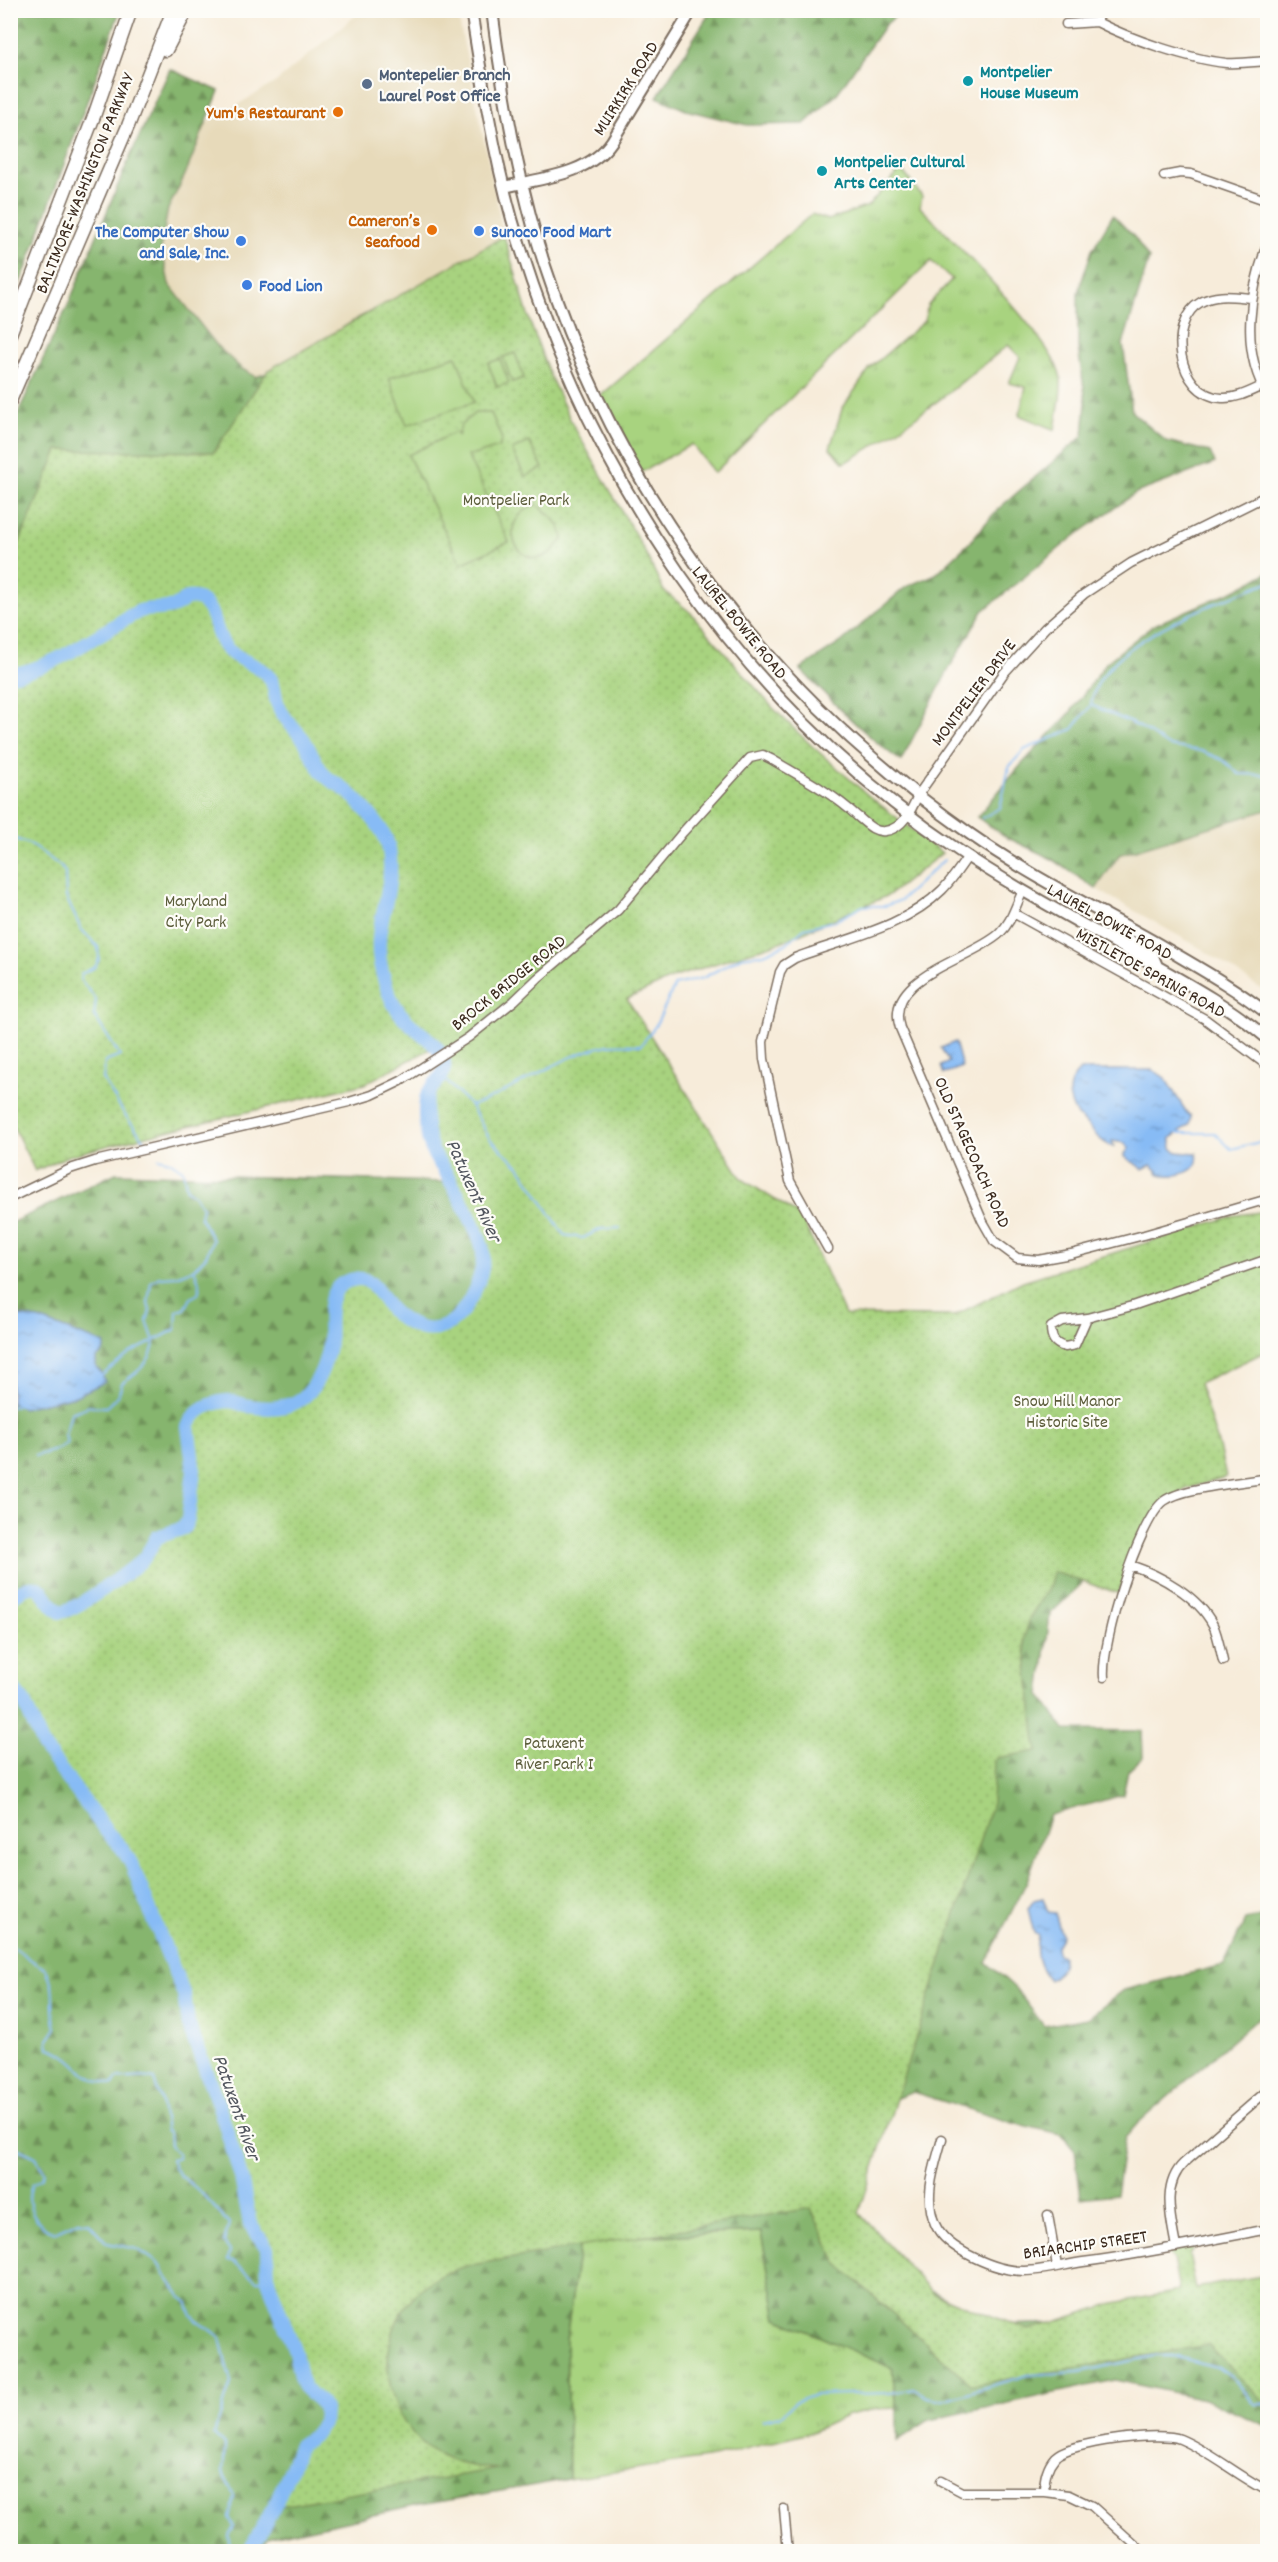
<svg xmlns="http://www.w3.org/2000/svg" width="1278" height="2562" font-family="Dekko,sans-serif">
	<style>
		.built { fill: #e7daba }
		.grass { fill: url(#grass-tufts); stroke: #727e4e; stroke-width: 1.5 }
		.forest { fill: url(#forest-firs); stroke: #607046; stroke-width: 1.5 }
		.park { fill: url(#park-dots); stroke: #727e4e; stroke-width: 1.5 }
		.pitch { fill: #a8d37f; stroke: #727e4e; stroke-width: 1.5 }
		.water { fill: url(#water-ripples); stroke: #61728a; stroke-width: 1.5 }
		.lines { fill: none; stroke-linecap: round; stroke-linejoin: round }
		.stream { stroke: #87bbf5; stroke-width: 2 }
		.river { stroke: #87bbf5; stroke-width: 14 }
		.minor-casing { stroke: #7d6e60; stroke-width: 11 }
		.major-casing { stroke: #7d6e60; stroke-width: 14 }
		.highway-casing { stroke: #7d6e60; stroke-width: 15 }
		.minor { stroke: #fff; stroke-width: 8 }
		.major { stroke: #fff; stroke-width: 10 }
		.highway { stroke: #fff; stroke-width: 12 }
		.culture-dot { fill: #0f9aa8; stroke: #fdfcf7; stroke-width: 2 }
		.service-dot { fill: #5c6f8a; stroke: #fdfcf7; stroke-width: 2 }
		.food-dot { fill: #e8710a; stroke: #fdfcf7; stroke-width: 2 }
		.shop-dot { fill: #3f7fe0; stroke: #fdfcf7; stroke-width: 2 }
		.labels { text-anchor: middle; stroke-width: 4.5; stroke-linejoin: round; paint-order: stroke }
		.culture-label { font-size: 18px; font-weight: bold; fill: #0d838f; stroke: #fdfcf7; text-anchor: start }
		.service-label { font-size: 18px; font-weight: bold; fill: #4e5e75; stroke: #fdfcf7; text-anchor: start }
		.street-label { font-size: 18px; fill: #3b2a1e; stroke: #fdfcf7 }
		.food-label { font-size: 18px; font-weight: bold; fill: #c56008; stroke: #fdfcf7; text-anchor: end }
		.shop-label { font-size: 18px; font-weight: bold; fill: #366cbe; stroke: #fdfcf7; text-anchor: start }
		.park-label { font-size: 18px; fill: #5c5d3b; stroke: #fdfcf7 }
		.water-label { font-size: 20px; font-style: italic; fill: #52565e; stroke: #fdfcf7 }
	</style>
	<defs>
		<pattern id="grass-tufts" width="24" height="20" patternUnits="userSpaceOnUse" patternTransform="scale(1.5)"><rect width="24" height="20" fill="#a8d37f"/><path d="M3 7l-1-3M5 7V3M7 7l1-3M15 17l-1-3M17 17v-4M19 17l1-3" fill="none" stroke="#92b56d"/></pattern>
		<pattern id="forest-firs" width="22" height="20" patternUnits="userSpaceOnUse" patternTransform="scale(1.5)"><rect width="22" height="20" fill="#86b56e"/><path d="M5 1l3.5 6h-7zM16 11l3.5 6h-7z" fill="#6f935a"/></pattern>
		<pattern id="park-dots" width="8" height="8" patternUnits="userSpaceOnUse" patternTransform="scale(1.5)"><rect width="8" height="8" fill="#a8d37f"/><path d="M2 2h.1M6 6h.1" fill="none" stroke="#92b56d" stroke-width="1.8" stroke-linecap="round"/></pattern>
		<pattern id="water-ripples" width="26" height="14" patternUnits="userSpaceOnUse" patternTransform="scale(1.5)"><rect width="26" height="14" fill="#87bbf5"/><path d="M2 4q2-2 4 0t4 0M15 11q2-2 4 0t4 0" fill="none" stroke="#7098c6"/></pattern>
	</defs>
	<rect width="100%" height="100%" fill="#fdfcf7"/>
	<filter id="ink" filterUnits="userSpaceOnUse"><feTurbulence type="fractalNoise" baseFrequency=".0167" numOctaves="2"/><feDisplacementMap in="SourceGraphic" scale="12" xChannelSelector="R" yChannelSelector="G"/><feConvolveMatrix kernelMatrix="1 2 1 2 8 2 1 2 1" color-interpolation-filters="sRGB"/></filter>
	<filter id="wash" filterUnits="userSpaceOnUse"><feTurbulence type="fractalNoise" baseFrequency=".008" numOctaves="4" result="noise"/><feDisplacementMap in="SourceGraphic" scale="24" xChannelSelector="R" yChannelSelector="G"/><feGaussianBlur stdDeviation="1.35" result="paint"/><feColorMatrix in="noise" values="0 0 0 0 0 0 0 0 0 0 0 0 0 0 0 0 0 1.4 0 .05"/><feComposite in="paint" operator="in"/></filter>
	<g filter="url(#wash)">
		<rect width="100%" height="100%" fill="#f7ecda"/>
		<path class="built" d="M 361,11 L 457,11 L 504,236 L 256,377 L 242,369 L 218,347 L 169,284 L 161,246 L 168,209 L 205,124 L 276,82 Z
			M 1267,810 L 1267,993 L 1202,949 L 1096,889 L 1118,855 Z"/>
		<path class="grass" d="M 901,169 L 922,196 L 920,207 C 948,236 1059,345 1061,380 C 1062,395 1057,414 1055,430 L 1019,415 L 1026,387 L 1009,383 L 1020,357 L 1008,345 C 956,387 903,431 844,463 L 830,448 L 842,409 L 870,368 L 924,321 L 928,305 L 952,279 L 931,261 L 714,473 L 692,444 L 638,474 L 598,398 L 812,214 L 828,220 L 868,206 Z
			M 761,2232 L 777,2318 L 892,2368 L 897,2408 L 876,2409 L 848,2415 L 809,2433 L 713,2457 L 569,2479 L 566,2340 L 580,2239 Z"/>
		<path class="forest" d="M 11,10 L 120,11 L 27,266 L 11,304 Z
			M 711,11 L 711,10 L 902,11 L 885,25 L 836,95 L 804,124 L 747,125 L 686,110 L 657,97 Z
			M 170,69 L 219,91 L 185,175 L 168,209 L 161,246 L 169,284 L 218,347 L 242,369 L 256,377 L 275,370 L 360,317 L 503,245 L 11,666 L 11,428 L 68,305 L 128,161 Z
			M 1113,215 L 1135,238 L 1149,259 L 1123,344 L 1132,412 L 1166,441 L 1210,452 L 1215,463 L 1136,493 L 1072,538 L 983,611 L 952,663 L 901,761 C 864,735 832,701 800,669 L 840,643 L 906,587 L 936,574 L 969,543 L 997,510 L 1083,436 L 1086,402 L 1078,348 L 1078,292 L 1092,250 Z
			M 1267,573 L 1267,810 L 1119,855 L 1096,889 L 1052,859 L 1008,838 L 977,817 L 1021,765 L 1070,713 L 1106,663 L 1152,626 L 1235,590 Z
			M 116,1173 L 731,1190 L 948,1511 L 1097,1569 L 1050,1614 L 1040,1695 L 1065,1730 L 1142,1731 L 1143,1757 L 1128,1771 L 1123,1795 L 1050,1815 L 1027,1881 L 986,1962 L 1015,1988 L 1044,2026 L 1088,2018 L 1124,1990 L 1224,1965 L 1245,1920 L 1267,1916 L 1267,2010 L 1137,2124 L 1125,2138 L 1116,2194 L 1081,2198 L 1075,2151 L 1061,2134 L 1013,2123 L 913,2092 L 857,2113 L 849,2217 L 899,2274 L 999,2325 L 1092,2322 L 1267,2290 L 1267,2426 L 1204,2399 L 1115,2380 L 929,2420 L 897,2441 L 897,2408 L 892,2368 L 777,2318 L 761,2232 L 580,2238 L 566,2340 L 569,2479 L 415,2506 L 267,2538 L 260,2551 L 11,2552 L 11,1223 Z"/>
		<path class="park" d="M 504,236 L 531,325 L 550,376 L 573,425 L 644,550 L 664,591 L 690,612 L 773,708 L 812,746 L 869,796 L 942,853 L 889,895 L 783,941 L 675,977 L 627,999 L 742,1179 L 801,1216 L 845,1315 L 954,1316 L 1023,1281 L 1236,1215 L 1267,1211 L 1267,1351 L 1199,1383 L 1219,1447 L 1226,1477 L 1186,1489 L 1155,1512 L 1118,1593 L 1053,1572 L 1050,1585 L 1030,1617 L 1024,1639 L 1037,1751 L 997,1758 L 994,1762 L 992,1803 L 859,2213 L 934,2294 L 1029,2330 L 1114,2303 L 1179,2291 L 1173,2259 L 1165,2252 L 1195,2247 L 1189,2255 L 1196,2288 L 1267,2275 L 1267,2405 L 1208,2345 L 972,2385 L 837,2263 L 811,2208 L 471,2265 C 452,2270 436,2276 421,2289 C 370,2333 380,2422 439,2455 C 457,2465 476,2467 497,2469 L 274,2507 L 300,2445 L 313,2436 L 323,2423 L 324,2409 L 321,2403 L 304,2387 L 300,2377 L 295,2351 L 268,2280 L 267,2248 L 250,2224 L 241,2177 L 221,2112 L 188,2023 L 184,1995 L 131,1863 L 122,1848 L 107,1832 L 43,1746 L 24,1702 L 11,1685 L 11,1598 C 44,1572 39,1597 60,1612 C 73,1612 134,1569 144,1558 C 149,1552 153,1544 157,1537 L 184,1528 L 188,1519 L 194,1470 L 188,1427 C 192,1410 211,1402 227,1401 C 233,1401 239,1404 245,1405 C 264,1410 286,1409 302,1398 C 318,1387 328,1359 329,1341 C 330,1317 324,1294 350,1281 C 355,1278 362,1277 367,1280 C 376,1285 380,1298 387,1305 C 393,1312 400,1317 408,1322 C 441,1341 455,1322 472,1294 C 481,1278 484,1264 482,1246 L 449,1177 L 431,1149 L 426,1120 L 426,1103 L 429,1093 L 444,1070 L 436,1046 L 364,1084 L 122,1142 L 68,1156 L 35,1171 L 11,1122 L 11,563 L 58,450 L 214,452 L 268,370 Z"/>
		<path class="pitch" d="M 515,353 L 524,378 L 512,382 L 503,357 Z
			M 456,356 L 474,402 L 407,425 L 389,378 Z
			M 500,359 L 509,383 L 497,387 L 488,363 Z
			M 475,413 L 491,413 L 502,439 L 499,447 L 474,455 L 467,455 L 509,542 L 461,564 L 408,455 L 456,432 L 458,436 L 461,425 Z
			M 529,442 L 543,468 L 525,477 L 512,450 Z
			M 536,504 C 548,514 563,523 563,540 C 558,545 552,553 545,556 C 521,568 491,524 536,504 Z"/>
		<path class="water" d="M 955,1042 L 962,1067 L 944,1074 L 941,1066 L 949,1062 L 941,1048 Z
			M 1080,1070 L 1153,1070 L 1165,1078 L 1187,1113 L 1191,1116 L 1190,1124 L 1171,1138 C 1169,1158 1185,1151 1197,1153 C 1202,1174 1171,1179 1157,1173 L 1157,1170 L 1151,1165 L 1143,1169 L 1124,1156 L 1129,1148 L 1125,1143 L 1112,1141 L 1114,1146 L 1111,1146 C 1094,1139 1090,1123 1077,1116 C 1067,1098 1065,1085 1080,1070 Z
			M 21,1316 L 39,1319 L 105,1344 L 103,1353 L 96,1358 L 96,1367 L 101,1372 L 105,1382 L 76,1396 L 23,1408 L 11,1403 L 11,1317 Z
			M 1043,1898 L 1048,1912 L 1055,1913 L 1062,1936 L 1056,1946 L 1057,1953 L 1063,1957 C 1063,1969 1058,1974 1049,1980 C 1038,1966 1034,1954 1038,1936 L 1034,1933 L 1028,1909 L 1034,1900 Z"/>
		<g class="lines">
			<path class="stream" d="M 1091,705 C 1098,642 1217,603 1268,582
				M 982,818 L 1000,808 L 1009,767 L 1024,750 L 1073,729 L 1091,705 L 1140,727 L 1168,746 L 1201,751 L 1223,760 L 1239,774 L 1268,775
				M 10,837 L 32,845 L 60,866 L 65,872 L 66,897 L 81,929 L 98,947 L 99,959 L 95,967 L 81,974 L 81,980 L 96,1000 L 94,1015 L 97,1020 L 120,1056 L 105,1062 L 103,1079 L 125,1115 L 146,1142
				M 442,1077 L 471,1106 C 518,1090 559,1055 608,1045 C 619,1044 631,1045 641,1045 L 656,1025 L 675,985 L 703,978 L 741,957 L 764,954 L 786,944 L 804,928 L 835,921 L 863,906 L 885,906 L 901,900 L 944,860
				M 471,1106 L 490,1139 L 519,1166 L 564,1235 L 583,1238 L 601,1229 L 620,1228
				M 1177,1133 L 1215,1133 L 1231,1149 L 1268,1140
				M 100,1377 L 130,1353 L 154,1341 L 147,1321 L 150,1311 L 148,1303 L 151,1282 L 159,1277 L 176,1276 L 194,1269
				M 10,1407 L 19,1405
				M 35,1456 L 55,1450 L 67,1443 L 65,1434 L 71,1413 L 89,1406 L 106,1407 C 115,1399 120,1394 122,1383 C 138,1372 153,1361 154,1341 L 176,1329 L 177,1311 L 185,1309 L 191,1298 L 198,1294 L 200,1285 L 194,1269 L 206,1256 L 213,1240 L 200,1217 L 202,1207 L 195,1195 L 187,1190 L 183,1170 L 170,1161 L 159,1158
				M 10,1945 C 24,1953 32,1963 46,1969 C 58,1992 49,2005 56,2028 L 48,2040 L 49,2048 C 63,2051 75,2064 85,2074 C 91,2080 104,2082 113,2084 L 117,2078 C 131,2080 141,2074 154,2079 L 162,2104 L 166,2132 L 169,2133 L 170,2145 L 178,2155 L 177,2158 L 171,2160 C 176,2176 188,2180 199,2191 C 210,2201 218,2213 229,2223 L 224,2243 L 230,2251 L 228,2260 L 233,2261 L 256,2280 L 268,2280
				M 10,2145 L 36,2157 L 44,2173 L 41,2179 L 32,2184 C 24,2203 34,2225 54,2232 L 79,2221 L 89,2223 L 107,2243 L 137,2249 L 157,2262 L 180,2296 L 188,2302 C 189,2324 209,2324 220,2338 L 231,2383 L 214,2434 L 225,2446 L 223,2472 L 234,2497 L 229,2517 L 234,2527 L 229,2536 L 232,2552
				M 763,2420 L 780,2416 L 795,2402 L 814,2395 L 889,2393 L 915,2389 L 927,2397 L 943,2400 L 1027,2375 L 1079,2372 L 1154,2356 L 1173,2356 L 1217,2367 L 1235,2380 L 1255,2404 L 1268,2404"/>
			<path class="river" d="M 10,675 C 49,669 81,645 114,626 C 122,621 131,615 140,611 C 151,607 164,611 175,606 C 183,603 184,596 194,598 C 217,602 213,637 228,650 C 240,662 259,664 270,678 C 276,687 274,696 278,705 C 283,719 296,729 304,740 C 310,750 315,762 322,772 C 327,780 337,783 344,789 C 356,797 381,826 386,839 C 396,865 386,899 381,924 C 377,943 379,964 385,982 C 388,995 396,1010 406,1020 C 418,1033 447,1047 444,1069 C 443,1079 432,1085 428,1093 C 422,1110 426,1134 432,1150 C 435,1160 443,1166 447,1175 C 457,1193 477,1227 482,1246 C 485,1258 482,1271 478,1282 C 460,1327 432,1347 392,1311 C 381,1300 374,1276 356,1279 C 320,1284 332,1321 329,1345 C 326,1362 318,1385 304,1397 C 289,1409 267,1409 249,1406 C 242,1405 235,1401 228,1401 C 211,1402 193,1411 188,1427 L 194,1470 L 188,1519 L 184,1528 L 157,1537 C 153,1544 149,1552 144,1558 C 134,1569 73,1612 60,1612 C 39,1596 44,1572 10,1598
				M 10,1685 L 24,1702 L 43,1746 L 107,1832 L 122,1848 L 131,1863 L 184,1995 L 188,2023 L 221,2112 L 241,2177 L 250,2224 L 267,2248 L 268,2280 L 295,2352 L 300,2377 L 304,2387 L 321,2403 L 324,2409 L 323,2423 L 313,2436 L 300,2445 L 274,2507 L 249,2552"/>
		</g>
	</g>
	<g filter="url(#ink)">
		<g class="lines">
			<g class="minor-casing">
				<path id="minor" d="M 1097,22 C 1130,39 1189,59 1226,63 C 1239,64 1254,62 1268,61
					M 1097,22 L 1101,10
					M 1066,24 L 1097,22
					M 1164,176 L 1180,173 L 1191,174 L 1268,201
					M 1268,242 C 1250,290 1239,350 1268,396
					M 1252,298 C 1235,297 1217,293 1201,302 C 1167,320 1176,395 1222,398 C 1236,399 1249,392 1262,386
					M 1023,891 C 1015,906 1012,922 999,934 C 970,960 883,977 900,1028 L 982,1220 L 994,1241 L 1017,1258 L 1038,1260 L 1071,1254 L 1144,1235 L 1268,1199
					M 1015,914 L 1205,1019 L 1268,1066
					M 10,1198 L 70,1169 L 95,1161 L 349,1102 L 372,1095 L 401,1081 L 469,1037 L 514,1001 L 538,978 L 618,910 L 683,832 L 750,758 L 763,755 L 771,759 C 801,777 831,792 857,816 C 865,822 874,833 885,831 C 903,829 912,809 918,795 L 1004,673 L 1045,628 L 1084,594 L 1131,563 L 1268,495
					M 828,1249 L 790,1181 L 764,1059 L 763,1042 L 780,972 L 784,965 L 795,958 C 844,939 904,928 942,890 C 952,880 960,868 968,856
					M 1087,1318 L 1132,1306 L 1268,1259
					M 1087,1318 L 1075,1345 L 1065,1347 C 1054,1344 1051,1338 1051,1327 L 1062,1321 Z
					M 1130,1565 C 1160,1575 1198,1596 1213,1625 C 1218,1635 1220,1649 1223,1661
					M 1104,1677 C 1101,1644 1138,1521 1164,1501 C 1183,1487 1243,1483 1268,1478
					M 942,2139 C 935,2165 923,2197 935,2224 C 946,2250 997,2271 1024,2271 C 1043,2271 1064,2265 1083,2262 C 1145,2254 1206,2241 1268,2229
					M 1048,2215 L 1057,2266
					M 1176,2247 C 1171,2219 1161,2185 1184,2163 L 1268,2090
					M 941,2481 L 962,2492 L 1044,2492 L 1069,2495 L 1092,2506 L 1143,2552
					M 1044,2492 C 1044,2479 1046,2467 1055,2457 C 1069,2442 1161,2431 1180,2439 C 1211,2452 1238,2476 1268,2491
					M 784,2509 L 788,2552"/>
			</g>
			<g class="major-casing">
				<path id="major" d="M 471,10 C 482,80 493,151 512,219 C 585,472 738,702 958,850 C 1014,888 1076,920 1135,954 C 1181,980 1227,1004 1268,1039
					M 492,10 C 503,96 518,183 545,266 C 621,499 770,693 970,834 C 1030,876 1097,909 1160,945 C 1197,967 1234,987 1268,1014
					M 504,187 C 542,178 589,175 612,141 L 692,10
					M 1104,913 L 1110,929 L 1152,954 L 1157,966"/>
			</g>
			<g class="highway-casing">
				<path id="highway" d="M 166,50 L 187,10
					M 10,334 L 94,116 L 131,10
					M 10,401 L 128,126 L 173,10"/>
			</g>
			<use href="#minor" class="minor"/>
			<use href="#major" class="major"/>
			<use href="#highway" class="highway"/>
		</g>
	</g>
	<g class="culture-dot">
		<circle cx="968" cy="81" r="6"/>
		<circle cx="822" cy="171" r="6"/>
	</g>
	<circle class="service-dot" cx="367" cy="84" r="6"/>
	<g class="food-dot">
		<circle cx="338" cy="112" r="6"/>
		<circle cx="432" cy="230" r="6"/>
	</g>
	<g class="shop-dot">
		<circle cx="479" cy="231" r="6"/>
		<circle cx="241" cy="241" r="6"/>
		<circle cx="247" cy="285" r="6"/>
	</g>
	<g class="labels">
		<g class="culture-label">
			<text x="980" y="77">Montpelier<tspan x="980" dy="21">House Museum</tspan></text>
			<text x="834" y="167">Montpelier Cultural<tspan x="834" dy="21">Arts Center</tspan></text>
		</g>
		<g class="service-label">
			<text x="379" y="80">Montepelier Branch<tspan x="379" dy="21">Laurel Post Office</tspan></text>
		</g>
		<g class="street-label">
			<text transform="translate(625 88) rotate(-58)" y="6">MUIRKIRK ROAD</text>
			<text transform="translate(84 183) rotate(-68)" y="6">BALTIMORE-WASHINGTON PARKWAY</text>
			<text transform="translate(740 622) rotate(51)" y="6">LAUREL BOWIE ROAD</text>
			<text transform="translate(973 692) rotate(-53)" y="6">MONTPELIER DRIVE</text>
			<text transform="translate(1110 921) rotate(29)" y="6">LAUREL BOWIE ROAD</text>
			<text transform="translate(1151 972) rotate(29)" y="6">MISTLETOE SPRING ROAD</text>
			<text transform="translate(508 982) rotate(-39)" y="6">BROCK BRIDGE ROAD</text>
			<text transform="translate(973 1152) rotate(66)" y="6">OLD STAGECOACH ROAD</text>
			<text transform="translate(1085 2244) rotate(-8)" y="6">BRIARCHIP STREET</text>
		</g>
		<g class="food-label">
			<text x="326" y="118">Yum's Restaurant</text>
			<text x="420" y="226">Cameron’s<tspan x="420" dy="21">Seafood</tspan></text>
		</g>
		<g class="shop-label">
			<text x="229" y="237" text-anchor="end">The Computer Show<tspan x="229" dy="21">and Sale, Inc.</tspan></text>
			<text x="491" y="237">Sunoco Food Mart</text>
			<text x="259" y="291">Food Lion</text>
		</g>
		<g class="park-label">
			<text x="516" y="505">Montpelier Park</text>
			<text x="196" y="906">Maryland<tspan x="196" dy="21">City Park</tspan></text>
			<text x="1067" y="1406">Snow Hill Manor<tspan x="1067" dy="21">Historic Site</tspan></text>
			<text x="554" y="1748">Patuxent<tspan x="554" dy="21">River Park I</tspan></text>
		</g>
		<g class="water-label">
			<text transform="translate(475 1190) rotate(66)" y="7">Patuxent River</text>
			<text transform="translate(238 2107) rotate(71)" y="7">Patuxent River</text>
		</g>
	</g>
	<rect width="1278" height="2562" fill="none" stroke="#fdfcf7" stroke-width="36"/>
</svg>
